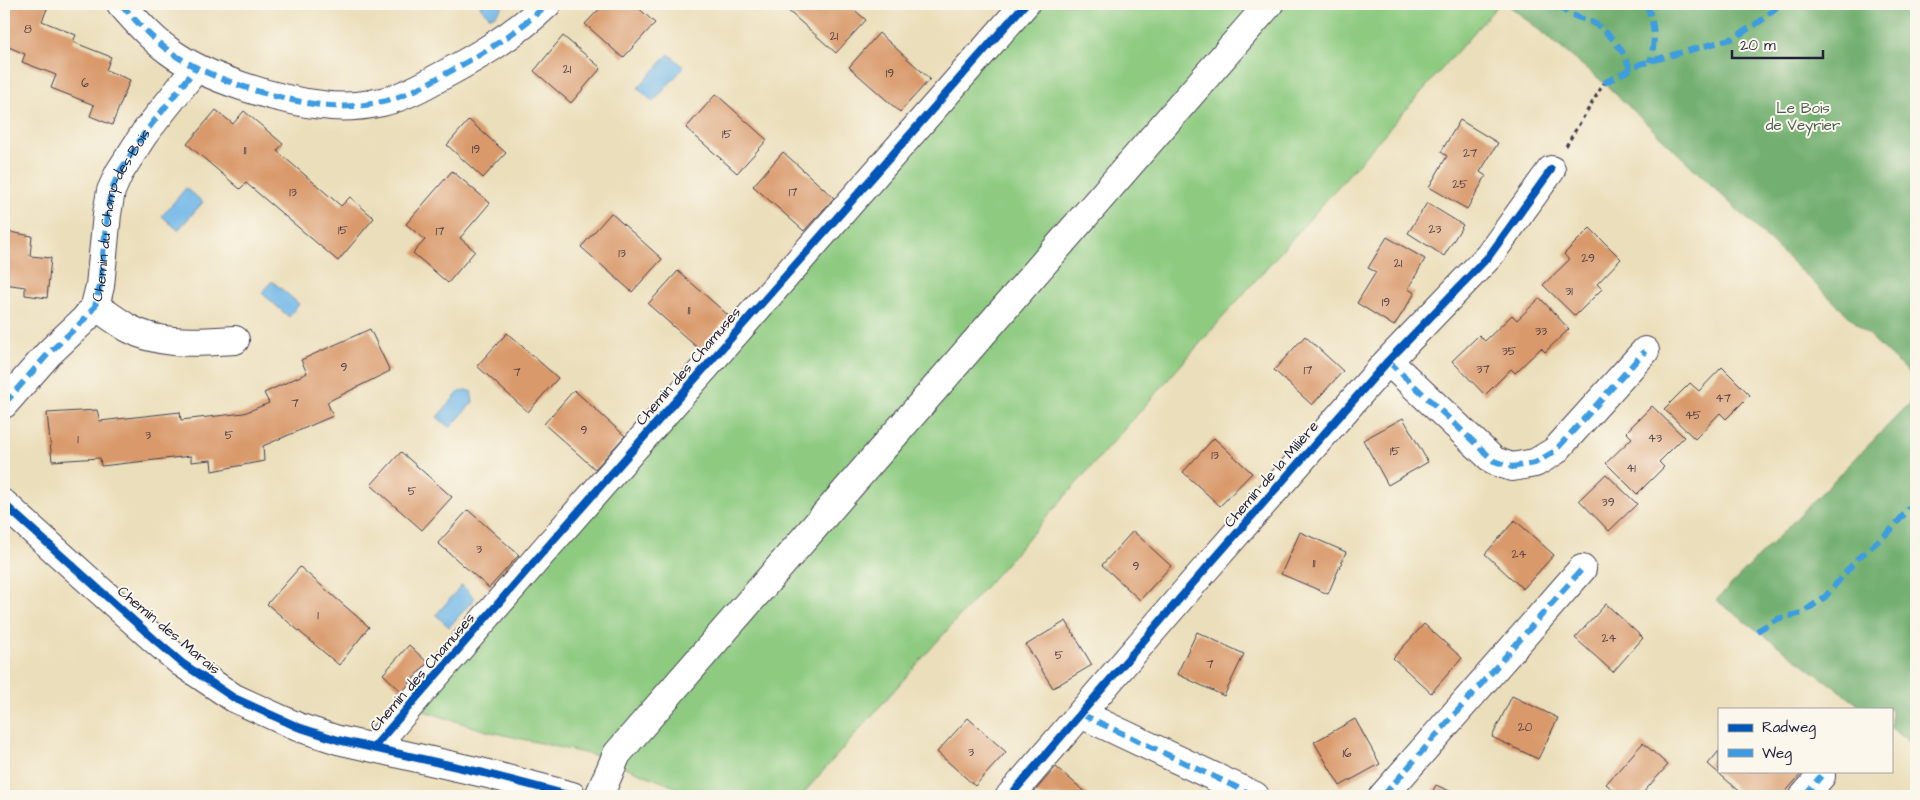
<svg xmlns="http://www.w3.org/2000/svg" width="1920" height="800" font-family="'Architects Daughter',sans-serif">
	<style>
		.green { fill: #8ecb81; stroke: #58765e }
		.forest { fill: #72af6f; stroke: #4a6855 }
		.water { fill: #71b8e8; stroke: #4a6d92 }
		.building { fill: #d9996b }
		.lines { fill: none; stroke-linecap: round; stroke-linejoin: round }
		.minor-casing { stroke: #403e4e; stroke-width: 30 }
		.path { stroke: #403e4e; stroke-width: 3; stroke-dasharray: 4 4; stroke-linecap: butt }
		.minor { stroke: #fff; stroke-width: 28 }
		.quiet { stroke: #3c9ce2; stroke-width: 6; stroke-dasharray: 12 6; stroke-linecap: butt }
		.cycleway-casing { stroke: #fbf7ec; stroke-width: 11 }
		.cycleway { stroke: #0057b8; stroke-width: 8 }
		.labels { text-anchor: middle; stroke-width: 4; stroke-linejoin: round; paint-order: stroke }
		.number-label { font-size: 12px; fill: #504047 }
		.park-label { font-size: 15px; fill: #485d54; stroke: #fbf7ec }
		.street-label { font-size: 15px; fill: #22223b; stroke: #fbf7ec }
	</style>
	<rect width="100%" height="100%" fill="#fbf7ec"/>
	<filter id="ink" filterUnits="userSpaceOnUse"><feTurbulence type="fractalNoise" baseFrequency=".02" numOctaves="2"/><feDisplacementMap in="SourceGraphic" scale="10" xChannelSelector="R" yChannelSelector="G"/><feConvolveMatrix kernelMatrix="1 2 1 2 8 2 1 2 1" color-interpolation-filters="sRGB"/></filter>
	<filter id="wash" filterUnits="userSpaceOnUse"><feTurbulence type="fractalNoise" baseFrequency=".0096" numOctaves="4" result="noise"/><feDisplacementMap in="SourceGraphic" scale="20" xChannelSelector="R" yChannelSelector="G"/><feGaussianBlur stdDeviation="1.12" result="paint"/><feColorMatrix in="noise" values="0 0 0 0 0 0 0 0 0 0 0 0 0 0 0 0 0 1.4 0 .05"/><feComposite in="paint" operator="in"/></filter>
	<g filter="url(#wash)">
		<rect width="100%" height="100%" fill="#ebdeba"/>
		<path class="green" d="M 1035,4 L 1499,4 L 801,796 L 698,796 L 597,756 L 487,731 L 411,707 Z"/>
		<path class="forest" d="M 1507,4 L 1916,4 L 1916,380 L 1604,83 Z
			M 1916,397 L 1916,747 L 1891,728 L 1891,709 L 1864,709 L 1716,600 Z"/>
		<path class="water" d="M 480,4 L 505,4 L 494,16 L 489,16 L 481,8 Z
			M 669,54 L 684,67 L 653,102 L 638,88 Z
			M 186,188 L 203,202 L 178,230 L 162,216 Z
			M 272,281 L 299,304 L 289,317 L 262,293 Z
			M 466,390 L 471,391 L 473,402 L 450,428 L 437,417 L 460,391 L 462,392 Z
			M 462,585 L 475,598 L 449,627 L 436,615 Z"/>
		<g id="blocks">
			<path class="building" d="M 4,4 L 49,4 L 42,21 L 76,35 L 73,42 L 111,57 L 106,70 L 130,80 L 112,125 L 90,116 L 94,105 L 51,88 L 56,75 L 22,62 L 25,54 L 4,45 Z
				M 604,4 L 634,4 L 655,23 L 623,58 L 585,24 Z
				M 788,4 L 848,4 L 866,20 L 836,53 L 785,8 Z
				M 879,33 L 930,79 L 900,112 L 849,67 Z
				M 563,36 L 601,68 L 571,103 L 534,71 Z
				M 716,94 L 767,140 L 737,173 L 686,128 Z
				M 216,110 L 233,124 L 244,111 L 283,144 L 277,151 L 341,206 L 350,197 L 374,218 L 338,261 L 246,183 L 240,189 L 187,144 Z
				M 469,120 L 506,153 L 483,178 L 447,145 Z
				M 1460,120 L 1498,143 L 1480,172 L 1486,176 L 1467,209 L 1429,187 L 1447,156 L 1441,152 Z
				M 783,152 L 834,198 L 804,231 L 753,186 Z
				M 452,171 L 490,203 L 460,238 L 475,251 L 448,283 L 413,253 L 425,240 L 406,224 Z
				M 1427,203 L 1463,225 L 1444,256 L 1408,233 Z
				M 611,213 L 662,259 L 632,292 L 581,247 Z
				M 1590,228 L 1621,259 L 1597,284 L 1602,289 L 1575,316 L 1543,285 L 1569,260 L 1564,254 Z
				M 4,231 L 32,236 L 30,256 L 51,258 L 47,298 L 25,295 L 25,287 L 4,284 Z
				M 1387,237 L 1425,259 L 1408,289 L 1415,293 L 1394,326 L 1357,303 L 1376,272 L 1368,268 Z
				M 678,271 L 729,316 L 699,349 L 648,304 Z
				M 1540,298 L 1569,329 L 1545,352 L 1541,348 L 1515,373 L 1511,369 L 1485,395 L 1452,361 L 1479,335 L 1485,341 L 1512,315 L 1517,320 Z
				M 370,329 L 390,371 L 327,402 L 333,416 L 263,446 L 264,461 L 212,471 L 211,460 L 191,462 L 191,456 L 101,466 L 100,458 L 52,461 L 47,413 L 97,410 L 100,421 L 180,412 L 181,420 L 244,413 L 269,403 L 264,393 L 307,373 L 301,360 Z
				M 507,333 L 558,378 L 528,412 L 477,366 Z
				M 1305,336 L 1343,371 L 1312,405 L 1274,370 Z
				M 1722,367 L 1750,395 L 1726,419 L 1720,413 L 1695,439 L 1664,409 L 1690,383 L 1699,391 Z
				M 574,390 L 625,436 L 595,469 L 544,424 Z
				M 1652,406 L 1684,437 L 1659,462 L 1664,467 L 1637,494 L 1606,463 L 1632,438 L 1626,432 Z
				M 1403,418 L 1428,462 L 1388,485 L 1363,440 Z
				M 1214,438 L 1252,473 L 1220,506 L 1183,472 Z
				M 401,452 L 452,497 L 422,530 L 371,485 Z
				M 1606,474 L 1637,504 L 1609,531 L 1579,500 Z
				M 468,510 L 519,555 L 489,588 L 438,543 Z
				M 1515,520 L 1554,555 L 1523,589 L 1485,554 Z
				M 1133,531 L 1171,566 L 1140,600 L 1102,565 Z
				M 1300,532 L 1346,552 L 1328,594 L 1281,574 Z
				M 300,567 L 369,627 L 339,665 L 267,604 Z
				M 1606,604 L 1643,638 L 1613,672 L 1575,638 Z
				M 1066,621 L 1092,665 L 1053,688 L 1026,645 Z
				M 1424,624 L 1462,658 L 1431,693 L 1393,658 Z
				M 1197,632 L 1244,654 L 1224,696 L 1177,674 Z
				M 409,645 L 429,664 L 403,693 L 383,674 Z
				M 1512,696 L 1558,718 L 1538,759 L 1492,737 Z
				M 968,718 L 1006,752 L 975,786 L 937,752 Z
				M 1355,719 L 1380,764 L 1340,786 L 1314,742 Z
				M 1643,743 L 1668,765 L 1640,796 L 1621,796 L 1606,784 Z
				M 1719,751 L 1719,771 L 1798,771 L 1801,774 L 1782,796 L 1745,796 L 1708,764 Z
				M 1056,767 L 1090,796 L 1040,796 L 1034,792 Z
				M 1436,785 L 1461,796 L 1430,796 Z"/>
		</g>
	</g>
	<g filter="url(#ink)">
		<use href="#blocks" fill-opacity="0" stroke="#403e4e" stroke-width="1"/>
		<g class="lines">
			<g class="minor-casing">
				<path id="minor" d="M 121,4 C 136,21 151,38 169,51 C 205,78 277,100 322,105 C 341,108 363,106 382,102 C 400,98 418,89 434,80 C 474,59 514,36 547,4
					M 95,306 C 106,313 116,321 128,328 C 160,346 199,342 235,340
					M 1388,361 L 1494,461 L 1512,467 L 1535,463 L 1555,451 L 1645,351
					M 4,404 L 49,353 L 85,319 L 95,306 L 100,286 L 107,214 L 111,191 L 119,173 L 144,134 L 196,68
					M 4,504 L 154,639 L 182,663 L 234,698 L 298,727 L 338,740 L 484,773 L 572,796
					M 1081,714 L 1255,796
					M 373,748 L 548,546 L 1025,4
					M 599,796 L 617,754 L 1269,4
					M 1010,796 L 1194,582 L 1388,361 L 1489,256 L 1551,170
					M 1383,796 L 1582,569
					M 1804,796 L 1821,776"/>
			</g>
			<path class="path" d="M 1566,146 L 1604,83"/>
			<use href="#minor" class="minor"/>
			<g class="quiet">
				<path d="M 121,4 C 136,21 151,38 169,51 C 205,78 277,100 322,105 C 341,108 363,106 382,102 C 400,98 418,89 434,80 C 474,59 514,36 547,4"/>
				<path d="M 1559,4 C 1564,16 1586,18 1597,25 C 1612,36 1625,51 1630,70"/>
				<path d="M 1646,4 C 1655,23 1656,41 1650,62"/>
				<path d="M 1604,83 L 1640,64 L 1734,38 L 1762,20 L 1780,4"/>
				<path d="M 1388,361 L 1494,461 L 1512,467 L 1535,463 L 1555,451 L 1645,351"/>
				<path id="s1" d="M 4,404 L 49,353 L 85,319 L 95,306 L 100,286 L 107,214 L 111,191 L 119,173 L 144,134 L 196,68"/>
				<path d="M 1757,631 L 1777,619 L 1802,613 L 1825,597 L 1857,559 L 1891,530 L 1916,500"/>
				<path d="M 1081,714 L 1255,796"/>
				<path d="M 1383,796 L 1582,569"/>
				<path d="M 1804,796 L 1821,776"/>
			</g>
			<g class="cycleway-casing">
				<path id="cycleway" d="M 4,504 L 154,639 L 182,663 L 234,698 L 298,727 L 338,740 L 484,773 L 572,796
					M 373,748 L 548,546 L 1025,4
					M 1010,796 L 1194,582 L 1388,361 L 1489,256 L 1551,170"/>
			</g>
			<use href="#cycleway" class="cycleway"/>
		</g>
	</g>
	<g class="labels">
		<g class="number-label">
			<text x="28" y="33">8</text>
			<text x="834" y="40">21</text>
			<text x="567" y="73">21</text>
			<text x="890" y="77">19</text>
			<text x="85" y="87">6</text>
			<text x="727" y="138">15</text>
			<text x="476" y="153">19</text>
			<text x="245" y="154">11</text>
			<text x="1470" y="157">27</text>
			<text x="1460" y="188">25</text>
			<text x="293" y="196">13</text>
			<text x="793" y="196">17</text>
			<text x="1435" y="233">23</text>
			<text x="343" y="234">15</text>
			<text x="440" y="235">17</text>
			<text x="622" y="257">13</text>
			<text x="1588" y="262">29</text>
			<text x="1398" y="267">21</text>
			<text x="1569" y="295">31</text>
			<text x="1386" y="306">19</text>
			<text x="689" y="314">11</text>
			<text x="1541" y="335">33</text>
			<text x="1509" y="355">35</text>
			<text x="344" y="371">9</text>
			<text x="1483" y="373">37</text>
			<text x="1308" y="374">17</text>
			<text x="517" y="376">7</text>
			<text x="1723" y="402">47</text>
			<text x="295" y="407">7</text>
			<text x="1693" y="419">45</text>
			<text x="584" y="434">9</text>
			<text x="148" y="439">3</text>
			<text x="229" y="439">5</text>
			<text x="1655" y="442">43</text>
			<text x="78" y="443">1</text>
			<text x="1395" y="455">15</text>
			<text x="1215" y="459">13</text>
			<text x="1631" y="472">41</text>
			<text x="412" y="495">5</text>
			<text x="1608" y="506">39</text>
			<text x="479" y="553">3</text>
			<text x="1519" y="558">24</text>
			<text x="1314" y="567">11</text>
			<text x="1136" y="570">9</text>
			<text x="318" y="619">1</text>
			<text x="1609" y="642">24</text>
			<text x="1059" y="659">5</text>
			<text x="1210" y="668">7</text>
			<text x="1525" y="731">20</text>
			<text x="971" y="756">3</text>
			<text x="1347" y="757">16</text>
		</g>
		<g class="park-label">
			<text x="1803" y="113">Le Bois<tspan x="1803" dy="17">de Veyrier</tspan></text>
		</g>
		<g class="street-label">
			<text dy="5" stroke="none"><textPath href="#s1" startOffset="230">Chemin du Champ-des-Bois</textPath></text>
			<text transform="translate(688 366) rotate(-49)" y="5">Chemin des Chamuses</text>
			<text transform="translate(1271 474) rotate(-49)" y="5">Chemin de la Milière</text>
			<text transform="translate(169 630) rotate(40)" y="5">Chemin des Marais</text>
			<text transform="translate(422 672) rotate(-49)" y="5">Chemin des Chamuses</text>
		</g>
	</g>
	<rect width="1920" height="800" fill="none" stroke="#fbf7ec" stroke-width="20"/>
	<rect x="1718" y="708" width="175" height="65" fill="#fbf7ec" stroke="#a4a2a5"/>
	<rect x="1728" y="724" width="25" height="8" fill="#0057b8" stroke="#a4a2a5"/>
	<text x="1762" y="732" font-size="15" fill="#22223b">Radweg</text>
	<rect x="1728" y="749" width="25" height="8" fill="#3c9ce2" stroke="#a4a2a5"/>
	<text x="1762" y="758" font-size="15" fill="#22223b">Weg</text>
	<path d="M1732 50v8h91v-8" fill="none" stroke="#22223b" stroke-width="2.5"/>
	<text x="1740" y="50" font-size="15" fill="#22223b" stroke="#fbf7ec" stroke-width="4" paint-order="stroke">20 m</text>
</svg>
